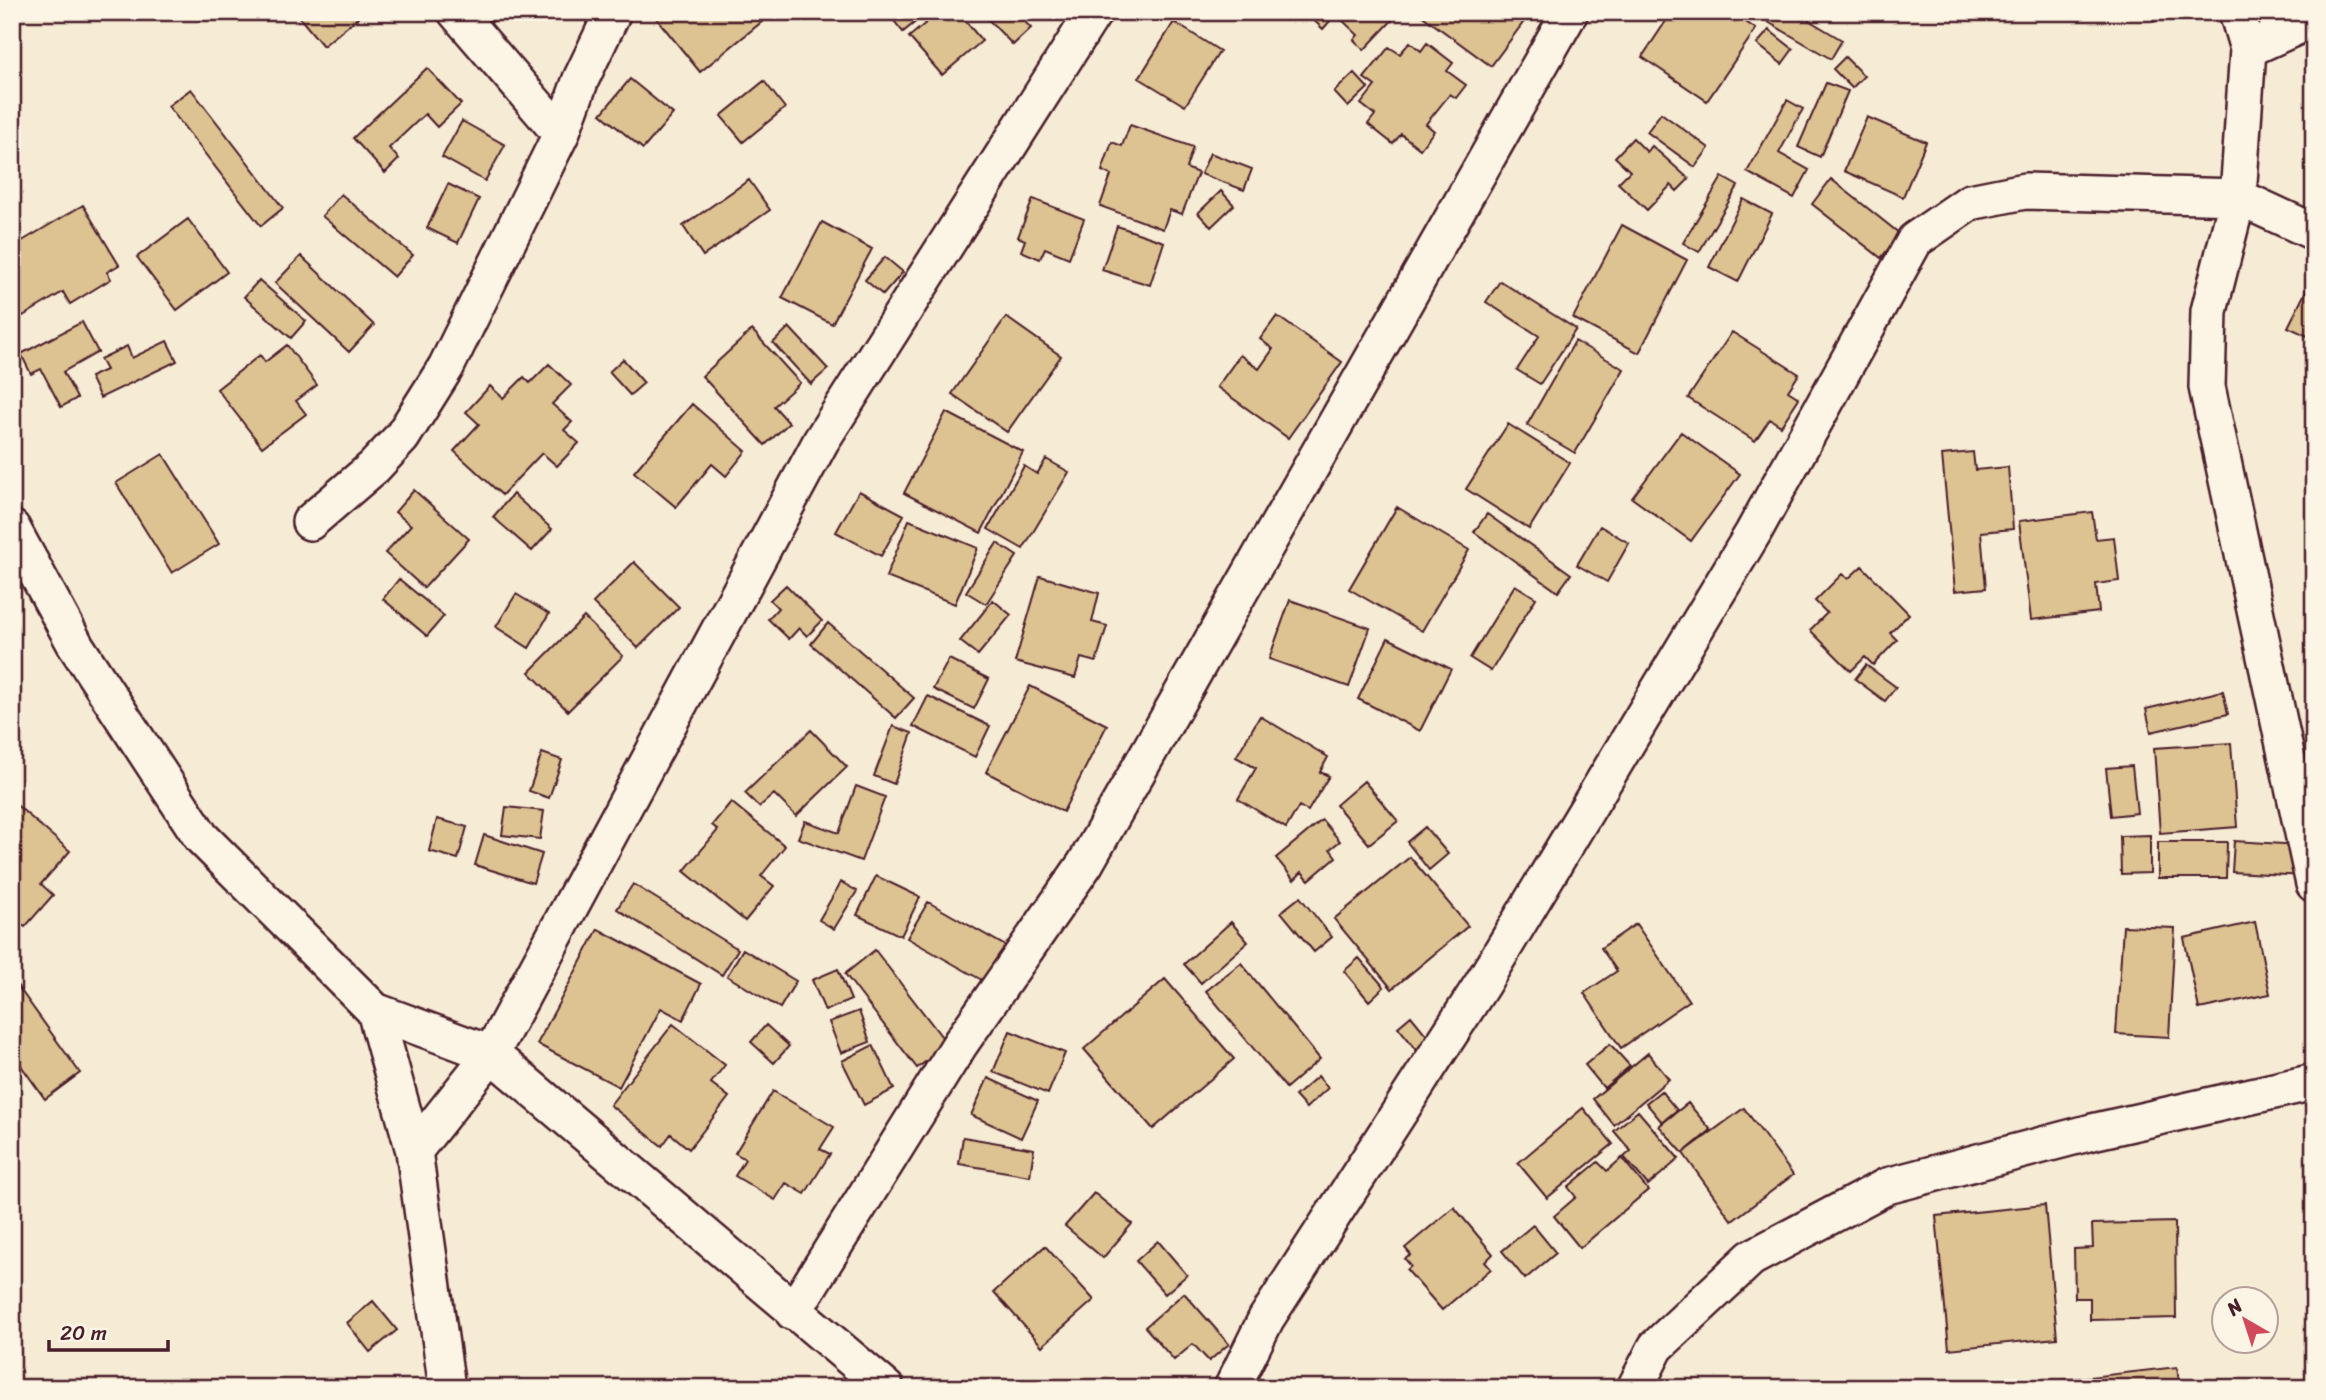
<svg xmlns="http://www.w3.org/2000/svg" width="2326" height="1400" font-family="Sriracha,sans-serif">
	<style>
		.building { fill: #ddc292; stroke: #4a1f2b; stroke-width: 2 }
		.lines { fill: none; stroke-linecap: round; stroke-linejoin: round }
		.street-casing { stroke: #4a1f2b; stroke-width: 40 }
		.street { stroke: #fcf5e5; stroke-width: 35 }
	</style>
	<rect width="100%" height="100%" fill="#f6ebd4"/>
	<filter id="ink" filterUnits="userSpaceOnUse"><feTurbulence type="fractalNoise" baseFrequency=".0143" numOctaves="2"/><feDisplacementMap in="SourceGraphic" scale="14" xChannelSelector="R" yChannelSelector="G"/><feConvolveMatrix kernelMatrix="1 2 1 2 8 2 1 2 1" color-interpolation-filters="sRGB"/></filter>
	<g filter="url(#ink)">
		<path class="building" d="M 193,12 L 209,12 L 200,20 Z
			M 295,12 L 365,12 L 323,46 Z
			M 484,12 L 504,12 L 492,22 Z
			M 655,12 L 766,12 L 769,16 L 700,72 L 653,14 Z
			M 887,12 L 928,12 L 903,32 Z
			M 939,12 L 958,12 L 982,41 L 942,75 L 909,37 Z
			M 981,12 L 1015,12 L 1031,28 L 1013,45 Z
			M 1305,12 L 1338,12 L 1323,29 Z
			M 1348,12 L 1400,12 L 1364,50 L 1354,40 L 1358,35 L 1341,19 Z
			M 1417,12 L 1531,12 L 1491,66 Z
			M 1672,12 L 1731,12 L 1756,29 L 1707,101 L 1642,57 Z
			M 1774,12 L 1795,12 L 1842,40 L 1831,59 L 1768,22 Z
			M 2150,12 L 2178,12 L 2153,22 Z
			M 1174,22 L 1220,51 L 1185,106 L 1139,78 Z
			M 1769,30 L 1793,49 L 1782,64 L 1757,44 Z
			M 1410,42 L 1421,51 L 1427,43 L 1453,63 L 1447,71 L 1466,85 L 1456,98 L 1450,94 L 1426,124 L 1434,131 L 1420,149 L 1401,134 L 1393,144 L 1368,124 L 1375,115 L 1361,104 L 1375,86 L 1364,78 L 1389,47 L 1400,54 Z
			M 1845,57 L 1864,76 L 1852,88 L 1833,69 Z
			M 427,68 L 461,104 L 437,127 L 425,114 L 389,148 L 399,159 L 385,173 L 353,138 Z
			M 1354,73 L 1368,88 L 1348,107 L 1334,92 Z
			M 630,79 L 673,114 L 643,149 L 601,114 Z
			M 764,81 L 785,108 L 743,142 L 721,116 Z
			M 1826,83 L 1848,91 L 1820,157 L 1798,147 Z
			M 191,89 L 283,208 L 261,226 L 168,106 Z
			M 1787,100 L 1803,109 L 1779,153 L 1809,170 L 1794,198 L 1747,172 Z
			M 1661,113 L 1709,148 L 1695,167 L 1647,132 Z
			M 1867,117 L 1926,142 L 1903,197 L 1844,171 Z
			M 462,121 L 505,145 L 485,181 L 442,157 Z
			M 1130,125 L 1193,147 L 1186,168 L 1198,173 L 1182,214 L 1170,210 L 1163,229 L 1100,206 L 1111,175 L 1102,171 L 1112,142 L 1122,146 Z
			M 1633,138 L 1647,152 L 1652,146 L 1689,179 L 1677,191 L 1671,185 L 1647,210 L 1618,183 L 1630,171 L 1615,157 Z
			M 1210,153 L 1252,169 L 1244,190 L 1201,174 Z
			M 1722,177 L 1738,186 L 1699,252 L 1683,243 Z
			M 1831,179 L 1900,234 L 1881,258 L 1812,204 Z
			M 749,180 L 770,210 L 703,256 L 683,226 Z
			M 448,184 L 479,199 L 458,243 L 427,228 Z
			M 1221,191 L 1234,205 L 1211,227 L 1198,213 Z
			M 341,194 L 413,255 L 394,277 L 322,216 Z
			M 1033,199 L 1084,219 L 1069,258 L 1045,248 L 1040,259 L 1021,251 L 1025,240 L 1018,237 Z
			M 1743,199 L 1772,214 L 1738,282 L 1709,267 Z
			M 83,205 L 119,265 L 107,272 L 111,279 L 70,304 L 63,292 L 23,316 L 12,298 L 12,247 Z
			M 188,219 L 227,272 L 177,310 L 137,257 Z
			M 822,222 L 872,249 L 832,324 L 782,298 Z
			M 1622,225 L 1687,260 L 1639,353 L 1573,318 Z
			M 1117,226 L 1164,242 L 1150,285 L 1102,270 Z
			M 301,256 L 374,325 L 349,352 L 275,283 Z
			M 885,257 L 903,272 L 883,295 L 865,280 Z
			M 2314,275 L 2314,339 L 2288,327 Z
			M 259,280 L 306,321 L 291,338 L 244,297 Z
			M 1500,281 L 1576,329 L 1540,384 L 1517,370 L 1539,336 L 1486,302 Z
			M 1277,316 L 1342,362 L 1288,438 L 1217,387 L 1240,355 L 1259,369 L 1273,349 L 1260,339 Z
			M 1006,317 L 1061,356 L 1007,432 L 952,394 Z
			M 82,322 L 98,352 L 63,372 L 77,398 L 61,407 L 41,369 L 31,374 L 21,354 Z
			M 789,327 L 828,369 L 811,384 L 773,343 Z
			M 752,330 L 800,383 L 774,406 L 789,423 L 765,445 L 702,376 Z
			M 1732,332 L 1799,374 L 1788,391 L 1799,398 L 1781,426 L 1770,419 L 1755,441 L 1688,398 Z
			M 167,341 L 177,361 L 100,398 L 90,377 L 106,370 L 100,359 L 127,346 L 132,358 Z
			M 1575,341 L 1624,369 L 1575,453 L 1527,425 Z
			M 287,345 L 317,385 L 296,401 L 306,414 L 262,447 L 217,389 L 260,355 L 265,362 Z
			M 623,359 L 644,383 L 630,395 L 609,372 Z
			M 549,364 L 571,385 L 552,404 L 572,422 L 564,430 L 579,443 L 557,466 L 542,453 L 502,495 L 454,451 L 479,424 L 466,412 L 490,386 L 503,398 L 524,377 L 530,383 Z
			M 692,404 L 746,451 L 726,476 L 712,464 L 676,507 L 634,472 Z
			M 946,412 L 1023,452 L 981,533 L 904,493 Z
			M 1508,424 L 1570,463 L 1529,529 L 1466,489 Z
			M 1681,432 L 1740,474 L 1691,541 L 1632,498 Z
			M 1973,452 L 1975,470 L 2008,467 L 2013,529 L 1981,532 L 1986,588 L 1955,591 L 1942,455 Z
			M 163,454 L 219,544 L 172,573 L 116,483 Z
			M 1046,459 L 1069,472 L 1023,549 L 988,529 L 1024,466 L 1037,474 Z
			M 414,490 L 469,539 L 424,588 L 385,553 L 411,525 L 395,512 Z
			M 859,491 L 904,515 L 881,556 L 836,532 Z
			M 513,494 L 552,529 L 532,551 L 493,517 Z
			M 1397,507 L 1469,550 L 1422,631 L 1349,589 Z
			M 2092,512 L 2096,539 L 2114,537 L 2119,581 L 2096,584 L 2099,612 L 2031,620 L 2019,521 Z
			M 1487,514 L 1571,574 L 1558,592 L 1474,532 Z
			M 909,520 L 978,548 L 955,604 L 886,577 Z
			M 1600,526 L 1629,543 L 1607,582 L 1577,565 Z
			M 997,543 L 1017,556 L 986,604 L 966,592 Z
			M 634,562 L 679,607 L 638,648 L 593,603 Z
			M 1862,566 L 1909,614 L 1890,633 L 1897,640 L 1873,665 L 1865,657 L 1851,671 L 1810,630 L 1827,613 L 1815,601 L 1842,574 L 1848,579 Z
			M 1040,576 L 1099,593 L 1092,622 L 1107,626 L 1096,662 L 1081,658 L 1075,678 L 1015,662 Z
			M 399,579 L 444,616 L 427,636 L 383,599 Z
			M 786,585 L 822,621 L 807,636 L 799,628 L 789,639 L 768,619 L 778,608 L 770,600 Z
			M 1515,585 L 1536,598 L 1491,671 L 1470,658 Z
			M 516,594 L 549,614 L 529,648 L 496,627 Z
			M 993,600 L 1011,615 L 978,655 L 960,641 Z
			M 1290,600 L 1370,628 L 1349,687 L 1269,659 Z
			M 584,617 L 623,656 L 568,711 L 529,672 Z
			M 828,623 L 914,698 L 896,718 L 811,644 Z
			M 1388,638 L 1451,669 L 1420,731 L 1358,699 Z
			M 949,659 L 989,679 L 974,709 L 933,689 Z
			M 1866,665 L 1896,687 L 1885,701 L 1855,679 Z
			M 1030,686 L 1107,725 L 1063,812 L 986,772 Z
			M 2223,691 L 2228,714 L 2151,732 L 2146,709 Z
			M 928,696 L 990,726 L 975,757 L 913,726 Z
			M 1260,716 L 1328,757 L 1320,772 L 1329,776 L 1308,811 L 1299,806 L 1286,828 L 1238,799 L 1256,768 L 1236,757 Z
			M 893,726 L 912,733 L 894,784 L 874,776 Z
			M 811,730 L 847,767 L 796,816 L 774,794 L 759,807 L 745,793 Z
			M 2231,743 L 2237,827 L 2160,833 L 2154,748 Z
			M 542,753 L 562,760 L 549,798 L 529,791 Z
			M 2132,766 L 2137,813 L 2111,816 L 2106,768 Z
			M 1364,781 L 1398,821 L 1369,844 L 1336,805 Z
			M 856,786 L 885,797 L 861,861 L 798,838 L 805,821 L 839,833 Z
			M 12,801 L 70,851 L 41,884 L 53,895 L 25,927 L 12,918 Z
			M 731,802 L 785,846 L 761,876 L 774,886 L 745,921 L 684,871 L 718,830 L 712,825 Z
			M 506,807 L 544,811 L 540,839 L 502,835 Z
			M 437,819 L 467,827 L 458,859 L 429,851 Z
			M 1322,820 L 1340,841 L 1330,849 L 1336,857 L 1309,880 L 1302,872 L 1294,880 L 1276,858 Z
			M 1425,827 L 1448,854 L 1429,870 L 1407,842 Z
			M 484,835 L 542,854 L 533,883 L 475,865 Z
			M 2150,835 L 2150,873 L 2121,874 L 2120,836 Z
			M 2234,841 L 2302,845 L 2304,876 L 2232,872 Z
			M 2158,842 L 2227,842 L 2226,878 L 2158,878 Z
			M 1410,857 L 1468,926 L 1392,989 L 1334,919 Z
			M 876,876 L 920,897 L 901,936 L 857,915 Z
			M 841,882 L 857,891 L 834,929 L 819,920 Z
			M 633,884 L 738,949 L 722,975 L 617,909 Z
			M 1300,897 L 1332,937 L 1314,952 L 1281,912 Z
			M 928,902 L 1016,952 L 996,988 L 907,938 Z
			M 1231,922 L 1248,942 L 1201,983 L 1184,964 Z
			M 2255,922 L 2270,994 L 2199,1009 L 2184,938 Z
			M 1636,924 L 1689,1001 L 1621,1048 L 1584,993 L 1617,971 L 1601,948 Z
			M 2123,926 L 2175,928 L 2169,1037 L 2116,1034 Z
			M 598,929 L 701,984 L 683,1020 L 661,1008 L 619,1087 L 537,1044 Z
			M 743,949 L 796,981 L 780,1008 L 727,976 Z
			M 875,950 L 948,1045 L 917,1068 L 845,974 Z
			M 1359,958 L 1384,987 L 1369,1001 L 1344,971 Z
			M 1241,963 L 1320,1059 L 1286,1088 L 1206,991 Z
			M 838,969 L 851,1000 L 825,1011 L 812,980 Z
			M 1165,979 L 1234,1059 L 1153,1129 L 1084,1049 Z
			M 14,981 L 80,1073 L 45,1099 L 12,1053 Z
			M 859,1011 L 870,1042 L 841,1053 L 829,1022 Z
			M 1411,1016 L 1433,1043 L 1420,1054 L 1398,1027 Z
			M 673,1024 L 725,1065 L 711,1083 L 729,1097 L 689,1149 L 671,1134 L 662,1146 L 610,1105 Z
			M 766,1025 L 789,1046 L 774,1063 L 751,1042 Z
			M 1010,1031 L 1065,1053 L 1048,1094 L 993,1072 Z
			M 1610,1044 L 1630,1066 L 1604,1088 L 1585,1065 Z
			M 873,1045 L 894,1089 L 864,1105 L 842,1061 Z
			M 1648,1053 L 1669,1079 L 1614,1125 L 1593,1099 Z
			M 1318,1076 L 1328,1088 L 1306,1108 L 1295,1096 Z
			M 988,1078 L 1038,1101 L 1021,1138 L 971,1115 Z
			M 773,1091 L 834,1127 L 820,1149 L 830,1154 L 805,1194 L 786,1183 L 775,1200 L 735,1176 L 745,1159 L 735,1153 Z
			M 1661,1091 L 1677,1110 L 1662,1122 L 1646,1103 Z
			M 1688,1103 L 1711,1130 L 1683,1153 L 1659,1126 Z
			M 1583,1108 L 1613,1144 L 1547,1198 L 1518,1163 Z
			M 1744,1108 L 1793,1175 L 1732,1221 L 1683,1153 Z
			M 1638,1111 L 1679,1159 L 1648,1185 L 1624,1157 L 1631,1151 L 1614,1131 Z
			M 963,1137 L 1034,1149 L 1030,1176 L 959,1164 Z
			M 1622,1158 L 1648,1190 L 1580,1248 L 1554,1216 L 1576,1197 L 1568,1187 L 1598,1162 L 1607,1171 Z
			M 1094,1193 L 1132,1224 L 1103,1258 L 1065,1226 Z
			M 2045,1205 L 2057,1338 L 1949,1349 L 1936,1216 Z
			M 1454,1207 L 1493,1254 L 1485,1262 L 1491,1269 L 1442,1310 L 1407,1270 L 1411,1266 L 1405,1259 L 1411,1255 L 1405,1248 Z
			M 2175,1222 L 2176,1318 L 2090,1320 L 2090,1298 L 2075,1298 L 2074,1249 L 2093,1248 L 2092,1224 Z
			M 1533,1225 L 1556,1253 L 1525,1279 L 1502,1251 Z
			M 1158,1241 L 1187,1275 L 1165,1294 L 1136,1261 Z
			M 1045,1246 L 1094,1300 L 1042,1346 L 994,1292 Z
			M 1184,1293 L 1229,1344 L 1209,1361 L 1193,1344 L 1174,1360 L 1145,1327 Z
			M 373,1301 L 397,1330 L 370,1352 L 347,1323 Z
			M 2177,1367 L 2180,1388 L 2019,1388 L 2019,1385 Z"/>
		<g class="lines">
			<g class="street-casing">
				<path id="street" d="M 456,12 L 561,134
					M 2237,12 L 2248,49 L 2238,197 L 2209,311 L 2207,387 L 2314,884
					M 2248,49 L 2314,19
					M 310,522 L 374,467 L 402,437 L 446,367 L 561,134 L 581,79 L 613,12
					M 12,528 L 76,646 L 201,837 L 375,1011 L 414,1151 L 447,1388
					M 375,1011 L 491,1054 L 886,1388
					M 414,1151 L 491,1054 L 821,441 L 1094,12
					M 793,1312 L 960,1044 L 1085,864 L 1570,12
					M 1232,1388 L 1266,1319 L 1482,984 L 1753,533 L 1915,240 L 1970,202 L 2025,191 L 2238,197 L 2314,232
					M 1635,1388 L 1656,1347 L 1751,1258 L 1887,1186 L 2092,1132 L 2314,1082"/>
			</g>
			<use href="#street" class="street"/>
		</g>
	</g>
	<rect width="2326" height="1400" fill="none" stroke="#fcf5e5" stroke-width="42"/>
	<rect x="21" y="21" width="2284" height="1358" fill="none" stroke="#4a1f2b" stroke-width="2.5" filter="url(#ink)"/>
	<g transform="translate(2245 1320) rotate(321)"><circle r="33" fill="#fcf5e5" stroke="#b59f9b" stroke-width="2"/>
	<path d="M0-5L12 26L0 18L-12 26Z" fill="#d1495b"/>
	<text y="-10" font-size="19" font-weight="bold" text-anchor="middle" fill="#4a1f2b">N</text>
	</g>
	<path d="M49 1340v10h119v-10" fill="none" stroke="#4a1f2b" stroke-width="3.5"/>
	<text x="60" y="1340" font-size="21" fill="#4a1f2b" stroke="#fcf5e5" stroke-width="5" paint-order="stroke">20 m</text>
</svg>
